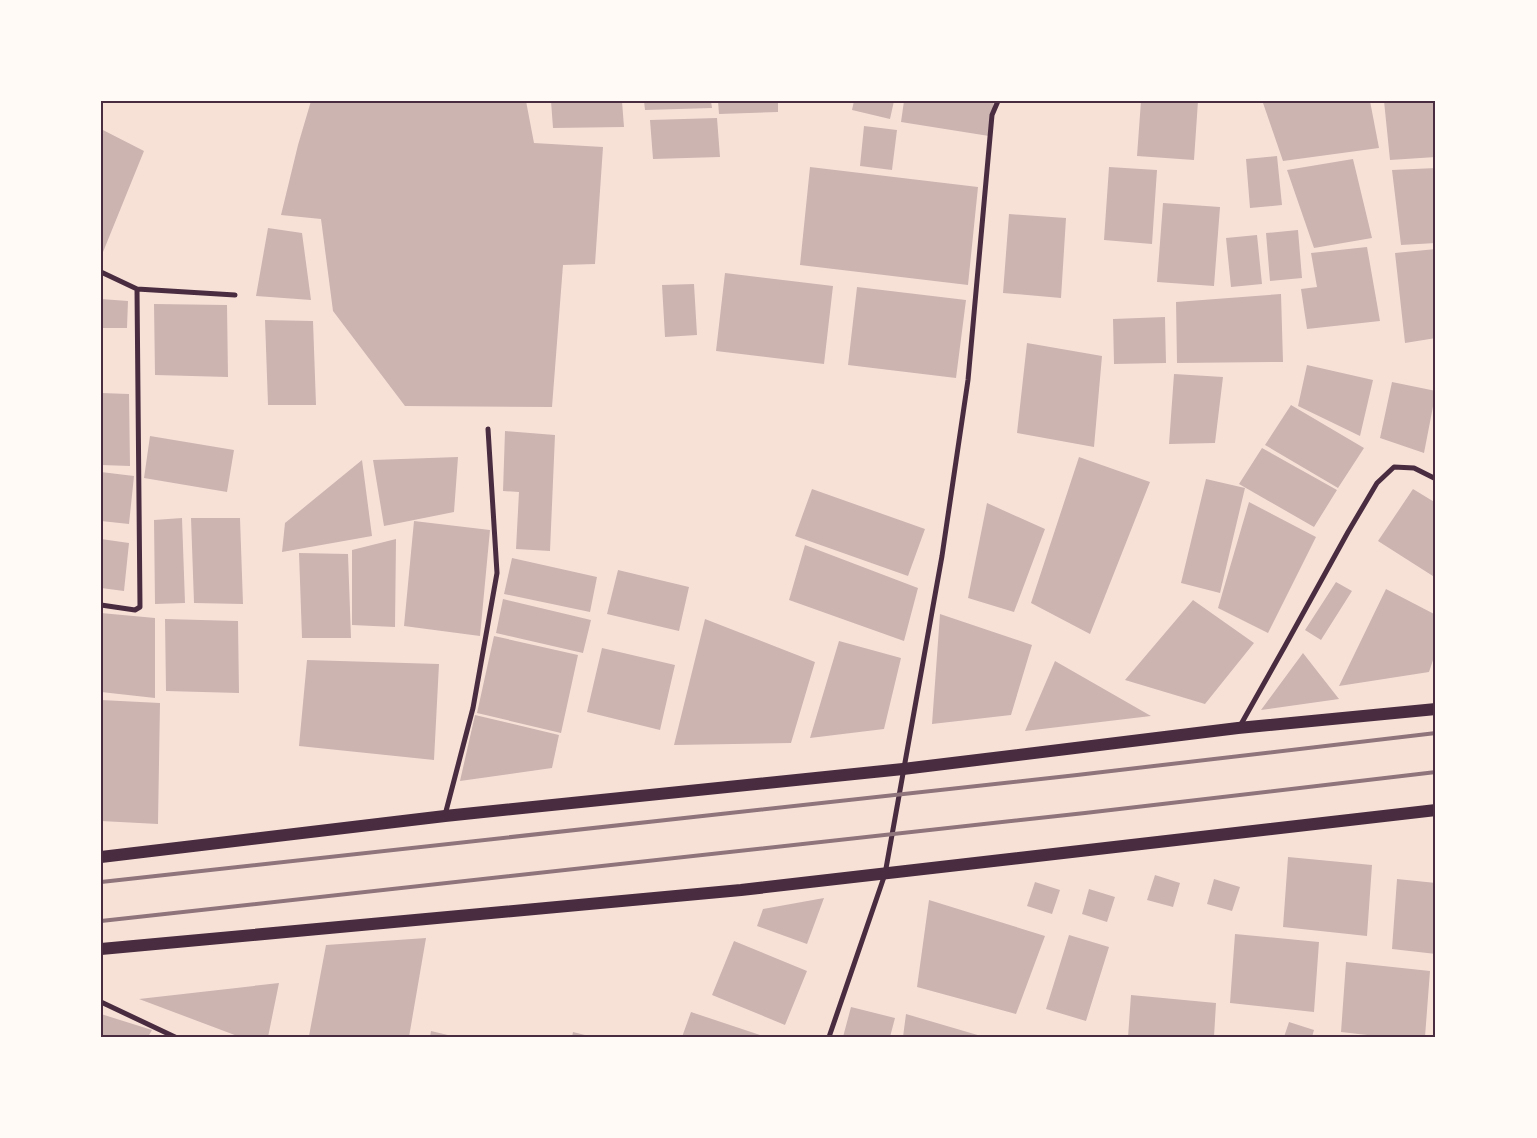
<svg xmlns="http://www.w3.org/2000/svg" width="1537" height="1138" font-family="'Fira Sans',sans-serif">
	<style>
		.building { fill: #ccb4b1 }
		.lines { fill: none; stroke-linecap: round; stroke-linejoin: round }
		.minor { stroke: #4a2c40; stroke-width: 5 }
		.primary { stroke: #4a2c40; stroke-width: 12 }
		.rail { stroke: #8f747c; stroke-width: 4 }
		.neatline { fill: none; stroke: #4a2c40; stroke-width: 2 }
	</style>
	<rect width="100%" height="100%" fill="#f7e1d7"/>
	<path class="building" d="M 311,101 L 526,101 L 534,143 L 603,147 L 595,264 L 563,265 L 552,407 L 405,406 L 333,311 L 321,219 L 281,215 L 298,145 Z
		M 551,101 L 622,101 L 624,127 L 553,128 Z
		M 644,101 L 711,101 L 712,108 L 645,110 Z
		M 718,101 L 778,101 L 778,112 L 719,114 Z
		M 854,101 L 894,101 L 890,119 L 852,110 Z
		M 904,101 L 994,101 L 989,136 L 901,122 Z
		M 1141,101 L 1198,101 L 1194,160 L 1137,156 Z
		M 1276,101 L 1370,101 L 1379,148 L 1283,161 L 1263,103 Z
		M 1384,101 L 1436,101 L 1436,157 L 1390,160 Z
		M 717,118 L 720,157 L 653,159 L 650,120 Z
		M 864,126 L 897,130 L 892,170 L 860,166 Z
		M 101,129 L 144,151 L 101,257 Z
		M 1277,156 L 1282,205 L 1250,208 L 1246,159 Z
		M 1353,159 L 1372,238 L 1314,248 L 1287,170 Z
		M 810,167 L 978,187 L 968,285 L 800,265 Z
		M 1109,167 L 1157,170 L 1152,244 L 1104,240 Z
		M 1436,168 L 1436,243 L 1401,245 L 1392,170 Z
		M 1163,203 L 1220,207 L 1214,286 L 1157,282 Z
		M 1009,214 L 1066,218 L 1061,298 L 1003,293 Z
		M 268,228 L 302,233 L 311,300 L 256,296 Z
		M 1298,230 L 1302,278 L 1270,281 L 1266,233 Z
		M 1257,235 L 1262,284 L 1231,287 L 1226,238 Z
		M 1367,247 L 1380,321 L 1307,329 L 1301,289 L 1317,287 L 1311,253 Z
		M 1436,249 L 1436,338 L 1405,343 L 1395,253 Z
		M 725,273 L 833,286 L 824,364 L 716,351 Z
		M 694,284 L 697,335 L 665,337 L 662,285 Z
		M 857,287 L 966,300 L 956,378 L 848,365 Z
		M 1281,294 L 1283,362 L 1177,363 L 1176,302 Z
		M 101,299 L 128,301 L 127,328 L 101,328 Z
		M 154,304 L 227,305 L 228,377 L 155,375 Z
		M 1165,317 L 1166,363 L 1114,364 L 1113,319 Z
		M 265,320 L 313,321 L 316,405 L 268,405 Z
		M 1027,343 L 1102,356 L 1094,447 L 1017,433 Z
		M 1307,365 L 1373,380 L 1360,436 L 1298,406 Z
		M 1174,374 L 1223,377 L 1215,443 L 1169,444 Z
		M 1392,382 L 1436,391 L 1424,453 L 1380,438 Z
		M 101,393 L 129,394 L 130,466 L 101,465 Z
		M 1291,405 L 1364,448 L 1338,488 L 1265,445 Z
		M 505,431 L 555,435 L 550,551 L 516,549 L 519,492 L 503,491 Z
		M 150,436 L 234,450 L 227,492 L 144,478 Z
		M 1262,448 L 1337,490 L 1314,527 L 1239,484 Z
		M 458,457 L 454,512 L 384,526 L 373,460 Z
		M 1079,457 L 1150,482 L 1090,634 L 1031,603 Z
		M 362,460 L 372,536 L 282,552 L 285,523 Z
		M 101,472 L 134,476 L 129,524 L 101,521 Z
		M 1206,479 L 1245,488 L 1220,593 L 1181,583 Z
		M 812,489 L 925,529 L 908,576 L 795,536 Z
		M 1413,489 L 1436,503 L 1436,578 L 1378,541 Z
		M 1249,502 L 1316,537 L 1268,633 L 1218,608 Z
		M 987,503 L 1045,529 L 1014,612 L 968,598 Z
		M 182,518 L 185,603 L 155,604 L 154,520 Z
		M 191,518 L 240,518 L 243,604 L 194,603 Z
		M 414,521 L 490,530 L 480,636 L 404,626 Z
		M 101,539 L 129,543 L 124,591 L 101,588 Z
		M 396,539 L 395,627 L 352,625 L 352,550 Z
		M 805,545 L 918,588 L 904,641 L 789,600 Z
		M 299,553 L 348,554 L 351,638 L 302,638 Z
		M 512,558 L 597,577 L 590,612 L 504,594 Z
		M 618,570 L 689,587 L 679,631 L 607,614 Z
		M 1336,582 L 1352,591 L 1321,640 L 1305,630 Z
		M 1386,589 L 1436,615 L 1436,651 L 1429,672 L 1339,686 Z
		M 503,599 L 591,620 L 583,653 L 496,633 Z
		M 1193,600 L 1254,643 L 1205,704 L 1125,680 Z
		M 101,613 L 155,618 L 155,698 L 101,692 Z
		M 940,614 L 1032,645 L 1011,715 L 932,724 Z
		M 165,619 L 238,621 L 239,693 L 166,691 Z
		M 705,619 L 815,662 L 791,743 L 674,745 Z
		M 494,636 L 578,655 L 561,733 L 477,713 Z
		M 839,641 L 901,658 L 884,729 L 810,738 Z
		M 602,648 L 675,665 L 660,730 L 587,712 Z
		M 1303,653 L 1339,699 L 1261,710 Z
		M 307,660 L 439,664 L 434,760 L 299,746 Z
		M 1055,661 L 1151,716 L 1025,731 Z
		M 101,700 L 160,703 L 158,824 L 101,821 Z
		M 475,715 L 559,735 L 552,768 L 460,781 Z
		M 1288,857 L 1372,865 L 1367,936 L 1283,927 Z
		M 1155,875 L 1180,883 L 1173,907 L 1147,900 Z
		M 1214,879 L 1240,887 L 1232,911 L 1207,904 Z
		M 1397,879 L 1436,883 L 1436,954 L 1392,949 Z
		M 1035,882 L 1060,890 L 1052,914 L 1027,906 Z
		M 1089,889 L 1115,897 L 1107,922 L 1082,914 Z
		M 824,898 L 807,944 L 757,926 L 763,909 Z
		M 929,900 L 1045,936 L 1016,1014 L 917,987 Z
		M 1235,934 L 1319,942 L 1314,1012 L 1230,1003 Z
		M 1069,935 L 1109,947 L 1086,1021 L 1046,1009 Z
		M 426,938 L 409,1037 L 309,1036 L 326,945 Z
		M 734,941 L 807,971 L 785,1025 L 712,995 Z
		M 1346,962 L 1430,971 L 1425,1037 L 1385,1037 L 1341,1032 Z
		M 279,983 L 268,1037 L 240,1037 L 139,999 Z
		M 1131,995 L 1216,1003 L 1214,1037 L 1128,1037 Z
		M 851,1007 L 895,1018 L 890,1037 L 843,1037 Z
		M 691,1012 L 763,1036 L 763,1037 L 682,1037 Z
		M 101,1014 L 152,1030 L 148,1037 L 101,1037 Z
		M 906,1014 L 981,1036 L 981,1037 L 903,1037 Z
		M 1289,1022 L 1314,1030 L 1312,1037 L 1284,1037 Z
		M 431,1031 L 452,1036 L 452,1037 L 430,1037 Z
		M 573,1032 L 589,1036 L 589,1037 L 572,1037 Z"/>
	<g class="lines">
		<path class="minor" d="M 101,272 L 137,289 L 235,295
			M 101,605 L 135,610 L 140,607 L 137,289
			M 1240,726 L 1285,646 L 1348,532 L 1377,483 L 1394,467 L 1414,468 L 1436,479
			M 445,815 L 473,708 L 497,573 L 488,429
			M 101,1002 L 175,1037
			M 829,1037 L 885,874 L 942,556 L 968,380 L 992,115 L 998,101"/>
		<path class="primary" d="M 101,857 L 445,816 L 903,769 L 1238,728 L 1436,709
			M 101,949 L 741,890 L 1436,810"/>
		<path class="rail" d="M 101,882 L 1077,775 L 1436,733
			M 101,921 L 1085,813 L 1436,772"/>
	</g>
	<rect width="1537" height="1138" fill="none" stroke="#fffaf5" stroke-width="205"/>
	<rect x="102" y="102" width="1332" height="934" class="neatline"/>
</svg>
